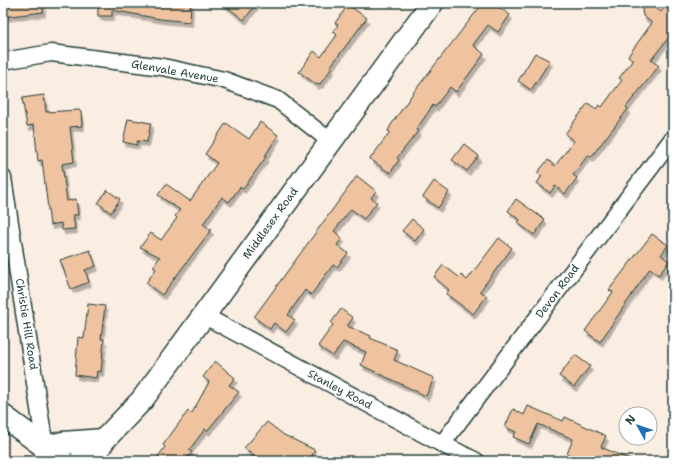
<svg xmlns="http://www.w3.org/2000/svg" width="676" height="464" font-family="'Shantell Sans',sans-serif">
	<style>
		.building { fill: #f0c3a0; stroke: #1f3d34; filter: url(#shadow) }
		.lines { fill: none; stroke-linecap: round; stroke-linejoin: round }
		.street-casing { stroke: #1f3d34; stroke-width: 19 }
		.secondary-casing { stroke: #1f3d34; stroke-width: 25 }
		.primary-casing { stroke: #1f3d34; stroke-width: 25 }
		.street { stroke: #fff; stroke-width: 16 }
		.secondary { stroke: #fff; stroke-width: 22 }
		.primary { stroke: #fff; stroke-width: 22 }
		.labels { text-anchor: middle; stroke-width: 3.5; stroke-linejoin: round; paint-order: stroke }
		.street-label { font-size: 11px; fill: #1f3d34; stroke: #fff }
	</style>
	<defs>
		<filter id="shadow"><feDropShadow dx="2.5" dy="4.5" stdDeviation="0" flood-color="#0004"/></filter>
	</defs>
	<rect width="100%" height="100%" fill="#faede2"/>
	<filter id="ink" filterUnits="userSpaceOnUse"><feTurbulence type="fractalNoise" baseFrequency=".025" numOctaves="2"/><feDisplacementMap in="SourceGraphic" scale="8" xChannelSelector="R" yChannelSelector="G"/><feConvolveMatrix kernelMatrix="1 2 1 2 8 2 1 2 1" color-interpolation-filters="sRGB"/></filter>
	<g filter="url(#ink)">
		<path class="building" d="M 3,3 L 43,3 L 43,12 L 3,17 Z
			M 98,3 L 191,3 L 190,22 L 160,19 L 112,10 L 112,16 L 98,16 Z
			M 222,3 L 257,3 L 244,20 Z
			M 483,3 L 493,3 L 510,15 L 498,32 L 488,25 L 473,45 L 484,54 L 456,92 L 450,87 L 435,107 L 433,105 L 416,130 L 418,131 L 397,158 L 399,160 L 390,173 L 370,159 L 390,132 L 388,131 L 391,125 L 413,93 Z
			M 668,3 L 673,3 L 673,32 L 651,60 L 659,66 L 626,107 L 628,109 L 591,157 L 588,155 L 573,175 L 577,178 L 565,194 L 555,186 L 550,193 L 537,183 L 542,176 L 537,173 L 548,160 L 555,166 L 574,141 L 565,134 L 588,103 L 596,109 L 599,105 L 602,107 L 622,80 L 619,78 L 633,60 L 628,56 L 652,23 L 643,16 L 642,10 L 645,5 L 651,5 L 661,12 Z
			M 348,5 L 367,18 L 330,67 L 332,68 L 320,84 L 318,83 L 317,85 L 299,72 L 314,51 L 321,57 L 337,35 L 333,31 L 338,25 L 335,23 Z
			M 535,53 L 550,61 L 531,90 L 518,81 Z
			M 44,95 L 46,112 L 79,110 L 81,112 L 82,126 L 70,127 L 74,162 L 62,164 L 67,201 L 76,199 L 78,215 L 73,215 L 75,229 L 62,230 L 61,223 L 50,225 L 42,160 L 38,161 L 34,125 L 27,126 L 22,98 Z
			M 128,119 L 151,123 L 147,142 L 137,141 L 137,145 L 123,142 Z
			M 260,122 L 278,135 L 265,156 L 266,157 L 243,189 L 240,187 L 229,202 L 222,197 L 219,201 L 203,224 L 211,230 L 162,295 L 146,283 L 156,269 L 153,267 L 160,257 L 140,247 L 151,233 L 161,240 L 177,218 L 175,216 L 180,210 L 158,195 L 166,184 L 190,201 L 217,163 L 205,154 L 226,123 L 249,139 Z
			M 464,144 L 479,156 L 467,171 L 452,160 Z
			M 357,176 L 376,191 L 371,198 L 377,202 L 364,219 L 351,209 L 334,231 L 342,238 L 337,245 L 348,253 L 337,267 L 333,265 L 311,295 L 305,290 L 288,315 L 295,320 L 286,332 L 274,323 L 270,329 L 254,317 Z
			M 434,181 L 449,192 L 438,208 L 423,197 Z
			M 107,190 L 120,199 L 111,213 L 98,203 Z
			M 516,199 L 545,220 L 534,235 L 518,223 L 520,220 L 508,211 Z
			M 412,219 L 424,229 L 415,241 L 402,231 Z
			M 652,234 L 668,245 L 661,255 L 669,261 L 659,275 L 650,268 L 600,342 L 585,331 L 613,292 L 609,290 Z
			M 499,238 L 512,248 L 480,291 L 487,296 L 473,314 L 446,294 L 449,290 L 434,277 L 443,265 L 459,277 L 461,275 L 467,280 Z
			M 90,250 L 96,266 L 85,270 L 89,282 L 71,289 L 60,260 Z
			M 88,304 L 105,306 L 101,339 L 104,339 L 101,372 L 97,371 L 96,378 L 75,375 L 78,337 L 84,338 Z
			M 341,309 L 353,318 L 347,326 L 371,336 L 370,338 L 398,350 L 394,360 L 434,378 L 426,396 L 361,365 L 366,352 L 343,342 L 333,356 L 318,346 L 333,325 L 331,323 Z
			M 575,355 L 590,366 L 574,387 L 559,376 Z
			M 215,361 L 235,378 L 229,385 L 239,392 L 207,431 L 205,429 L 189,450 L 192,452 L 185,461 L 155,461 L 165,447 L 163,445 L 188,411 L 192,413 L 209,382 L 203,377 Z
			M 528,406 L 563,421 L 565,417 L 606,436 L 601,447 L 633,461 L 584,461 L 567,454 L 573,439 L 538,424 L 529,444 L 513,437 L 516,432 L 505,427 L 513,409 L 524,415 Z
			M 267,422 L 284,435 L 315,450 L 309,461 L 260,461 L 244,448 Z"/>
		<g class="lines">
			<g class="street-casing">
				<path id="street" d="M 3,61 L 51,53 L 163,67 L 224,80 L 278,100 L 330,141
					M 3,178 L 45,447
					M 203,315 L 442,444 L 476,461
					M 442,444 L 673,138"/>
			</g>
			<g class="secondary-casing">
				<path id="secondary" d="M 62,461 L 53,455 L 45,447 L 63,443 L 104,440
					M 81,461 L 98,449 L 104,440 L 142,400 L 432,3"/>
			</g>
			<g class="primary-casing">
				<path id="primary" d="M 3,416 L 45,447 L 47,461"/>
			</g>
			<use href="#street" class="street"/>
			<use href="#secondary" class="secondary"/>
			<use href="#primary" class="primary"/>
		</g>
	</g>
	<g class="labels">
		<g class="street-label">
			<text transform="translate(175 71) rotate(10)" y="4">Glenvale Avenue</text>
			<text transform="translate(270 223) rotate(-54)" y="4">Middlesex Road</text>
			<text transform="translate(557 291) rotate(-53)" y="4">Devon Road</text>
			<text transform="translate(27 324) rotate(81)" y="4">Christie Hill Road</text>
			<text transform="translate(340 389) rotate(28)" y="4">Stanley Road</text>
		</g>
	</g>
	<rect width="676" height="464" fill="none" stroke="#fff" stroke-width="16"/>
	<rect x="8" y="8" width="660" height="448" fill="none" stroke="#1f3d34" stroke-width="1.5" filter="url(#ink)"/>
	<g transform="translate(638 426) rotate(310)"><circle r="19" fill="#ffffff" stroke="#a5b1ae"/>
	<path d="M0-3L7 15L0 10L-7 15Z" fill="#1f6fb2"/>
	<text y="-6" font-size="11" font-weight="bold" text-anchor="middle" fill="#1f3d34">N</text>
	</g>
</svg>
